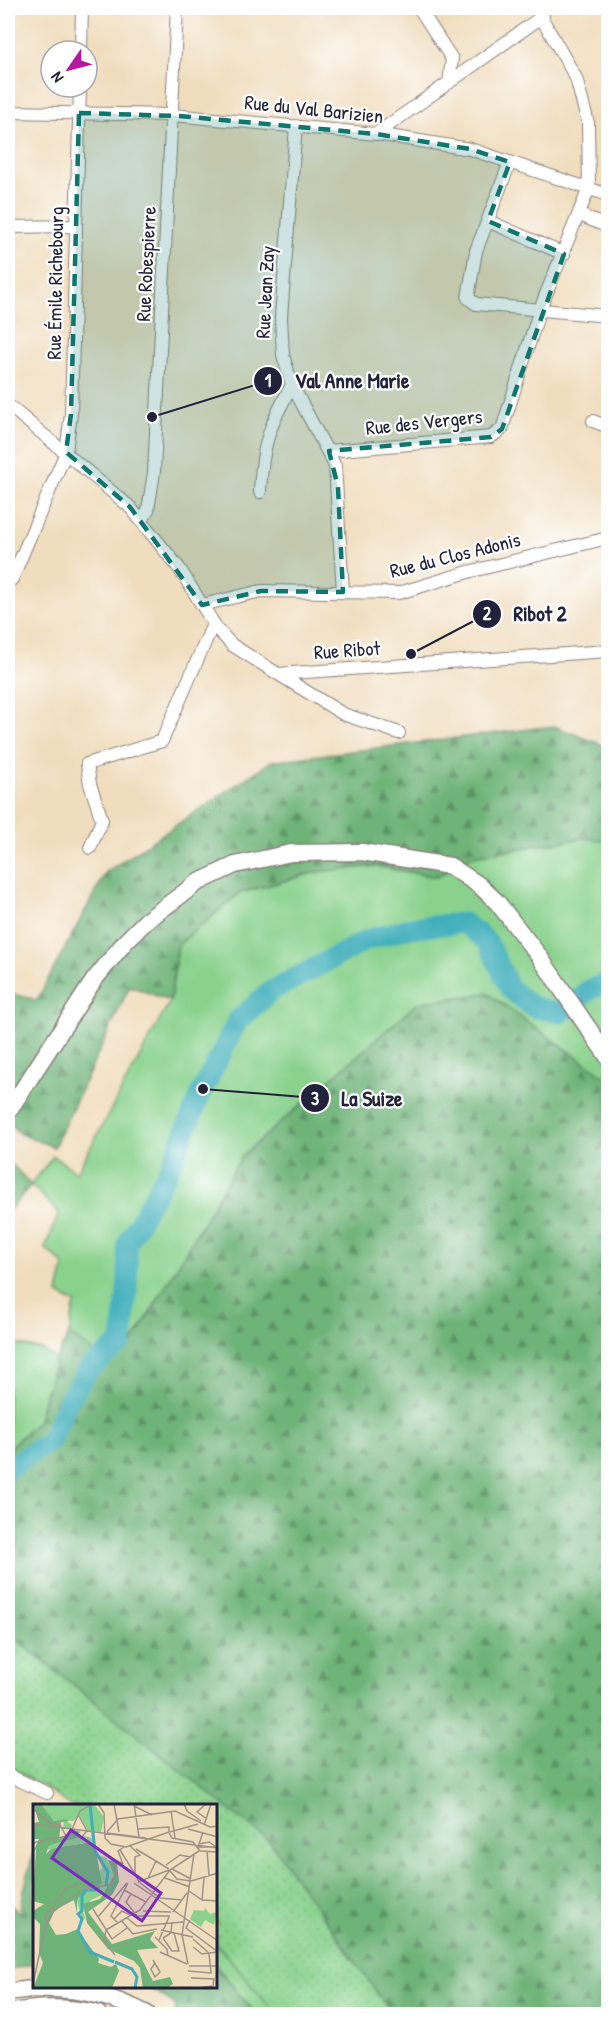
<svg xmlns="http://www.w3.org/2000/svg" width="616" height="2022" font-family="'Patrick Hand',sans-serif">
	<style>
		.grass { fill: #89d18c; stroke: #567a64; stroke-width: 1.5 }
		.forest { fill: url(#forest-firs); stroke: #486a5a; stroke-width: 1.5 }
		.park { fill: url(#park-dots); stroke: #567a64; stroke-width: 1.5 }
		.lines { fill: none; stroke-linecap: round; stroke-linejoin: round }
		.river { stroke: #40afbb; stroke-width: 21 }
		.minor-casing { stroke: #89807c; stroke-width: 14 }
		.major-casing { stroke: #89807c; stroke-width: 19 }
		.minor { stroke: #fff; stroke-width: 12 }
		.major { stroke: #fff; stroke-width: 16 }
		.marked { fill: #0f766e; fill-opacity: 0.2; stroke: #0f766e; stroke-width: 4.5; stroke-dasharray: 12 8; stroke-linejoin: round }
		.labels { text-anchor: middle; stroke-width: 4.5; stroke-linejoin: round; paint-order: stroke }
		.street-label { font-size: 20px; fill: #22223b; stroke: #fff }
		.inset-river { fill: none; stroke: #40afbb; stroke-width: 3 }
		.inset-road { fill: none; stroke: #9e9289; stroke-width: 1.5 }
		.view { fill: #7b2cbf; fill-opacity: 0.15; stroke: #7b2cbf; stroke-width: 3 }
		.inset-edge { fill: none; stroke: #22223b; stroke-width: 3 }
		.leader { fill: none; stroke: #22223b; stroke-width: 2 }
		.callout-dot { fill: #22223b; stroke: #fff; stroke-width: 2 }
		.mark-label { font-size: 18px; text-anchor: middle; font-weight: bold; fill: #fff }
		.callout-label { font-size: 21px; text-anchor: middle; font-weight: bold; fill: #22223b; stroke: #fff; stroke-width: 4.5; stroke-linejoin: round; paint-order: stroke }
	</style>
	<defs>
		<pattern id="forest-firs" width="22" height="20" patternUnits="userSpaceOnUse" patternTransform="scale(1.5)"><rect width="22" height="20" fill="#6eb378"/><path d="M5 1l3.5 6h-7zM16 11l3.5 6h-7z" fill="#5a9164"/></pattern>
		<pattern id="park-dots" width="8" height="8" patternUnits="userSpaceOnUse" patternTransform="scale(1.5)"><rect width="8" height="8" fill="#89d18c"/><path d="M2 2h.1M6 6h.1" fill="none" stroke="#76b37a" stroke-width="1.8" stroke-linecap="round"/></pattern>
	</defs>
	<rect width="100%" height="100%" fill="#fff"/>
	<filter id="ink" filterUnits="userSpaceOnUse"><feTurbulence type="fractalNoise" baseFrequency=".0167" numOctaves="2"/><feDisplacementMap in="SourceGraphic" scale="12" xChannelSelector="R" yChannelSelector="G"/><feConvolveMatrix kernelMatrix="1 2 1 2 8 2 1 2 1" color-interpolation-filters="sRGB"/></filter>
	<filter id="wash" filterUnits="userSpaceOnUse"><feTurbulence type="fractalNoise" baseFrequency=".008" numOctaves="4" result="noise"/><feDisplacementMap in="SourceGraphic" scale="24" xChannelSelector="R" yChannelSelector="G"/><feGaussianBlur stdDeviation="1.35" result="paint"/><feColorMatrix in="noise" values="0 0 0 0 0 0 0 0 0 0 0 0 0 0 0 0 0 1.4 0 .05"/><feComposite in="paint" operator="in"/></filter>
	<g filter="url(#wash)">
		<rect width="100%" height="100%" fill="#f0ddbd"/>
		<path class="grass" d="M 583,838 L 608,841 L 608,1079 L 487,993 L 242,1156 L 130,1347 L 97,1354 L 69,1334 L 75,1303 L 58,1294 L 64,1265 L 45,1248 L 59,1213 L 31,1185 L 53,1156 L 77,1172 L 170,1001 L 178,945 L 240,893 L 316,872 L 376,866 L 437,877 L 472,856 Z
			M 8,1342 L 42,1350 L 56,1359 L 37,1422 L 8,1449 Z
			M 216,1943 L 276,2014 L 256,2014 L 216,1966 Z"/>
		<path class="forest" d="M 554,726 L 608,747 L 608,841 L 583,838 L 472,856 L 437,877 L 376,866 L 316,872 L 240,893 L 178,945 L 170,1001 L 130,986 L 54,1147 L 20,1134 L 8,1121 L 8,993 L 37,1000 L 106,872 L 272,761 Z
			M 487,993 L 608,1079 L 608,2014 L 392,2014 L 270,1842 L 8,1633 L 8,1567 L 18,1540 L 8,1533 L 8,1449 L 37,1422 L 56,1359 L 69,1334 L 97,1354 L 130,1347 L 242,1156 L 418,1003 Z
			M 8,1160 L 31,1185 L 8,1212 Z
			M 34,1849 L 34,1964 L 8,1970 L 8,1903 L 19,1913 Z
			M 216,1966 L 256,2014 L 176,2014 L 175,2004 L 149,1988 L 216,1988 Z"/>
		<path class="park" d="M 8,1633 L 270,1842 L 392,2014 L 276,2014 L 216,1943 L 216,1806 L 71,1806 L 50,1791 L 18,1772 L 8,1769 Z"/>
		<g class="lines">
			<path class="river" d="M 8,1468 L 51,1440 L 67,1403 L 89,1369 L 122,1342 L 128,1280 L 127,1244 L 171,1165 L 203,1089 L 238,1020 L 271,991 L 367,940 L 409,928 L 464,923 L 487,941 L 510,989 L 533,1007 L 560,1013 L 589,990 L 608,982"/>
		</g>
	</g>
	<g filter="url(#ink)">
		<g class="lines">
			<g class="minor-casing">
				<path id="minor" d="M 419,8 L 452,59 L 449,83
					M 81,51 L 82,8
					M 8,112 L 173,115 L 376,134 L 470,149 L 608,195
					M 296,126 L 281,317 L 283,355 L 292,385 L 335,466 L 343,592
					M 376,134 L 543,16
					M 510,162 L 476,251 L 468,298 L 476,304 L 608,316
					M 580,215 L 608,227
					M 488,221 L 564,254
					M 8,227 L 76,226
					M 8,405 L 130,507 L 179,568 L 217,629 L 232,645 L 278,674 L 608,651
					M 593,421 L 608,427
					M 329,451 L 491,437 L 502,429 L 540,309 L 589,188 L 588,123 L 576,78 L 536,8
					M 260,492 C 262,445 269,426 292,385
					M 142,520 L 148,510 L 154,472 L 177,8
					M 8,582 L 12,579 L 66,452 L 71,414 L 80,87
					M 202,605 L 261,591 L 399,593 L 468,572 L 608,538
					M 278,674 L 343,714 L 399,733
					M 90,848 L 102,820 L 90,784 L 87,764 L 162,741 L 213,624
					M 8,1775 L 47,1793"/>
			</g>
			<g class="major-casing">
				<path id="major" d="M 8,1112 L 94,980 L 125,942 L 146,921 L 197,883 L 235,865 L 291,853 L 362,852 L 450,866 L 479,885 L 497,902 L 539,956 L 608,1057
					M 8,1992 C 56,1984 103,1991 147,2014
					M 8,2013 C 38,2007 68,2006 98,2014"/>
			</g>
			<use href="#minor" class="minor"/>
			<use href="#major" class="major"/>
		</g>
	</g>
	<path class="marked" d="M 79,113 L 179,116 L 376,134 L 470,149 L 510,162 L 488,221 L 564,254 L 502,429 L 491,437 L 329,451 L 338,487 L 343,592 L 261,591 L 202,605 L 130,507 L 66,452 L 71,414 Z"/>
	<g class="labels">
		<g class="street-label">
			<text transform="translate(314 109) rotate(6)" y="7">Rue du Val Barizien</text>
			<text transform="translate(146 264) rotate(-87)" y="7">Rue Robespierre</text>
			<text transform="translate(55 283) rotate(-89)" y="7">Rue Émile Richebourg</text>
			<text transform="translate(265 292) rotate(-87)" y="7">Rue Jean Zay</text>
			<text transform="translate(424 422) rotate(-6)" y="7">Rue des Vergers</text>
			<text transform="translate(455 555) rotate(-14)" y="7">Rue du Clos Adonis</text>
			<text transform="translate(347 650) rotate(-4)" y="7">Rue Ribot</text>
		</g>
	</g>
	<g transform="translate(33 1804)">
		<rect width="184" height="184" fill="#f0ddbd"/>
		<path d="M 8,0 L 61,0 L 71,13 L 68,28 L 55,27 L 47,12 L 40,17 L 32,16 L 39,21 L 38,25 L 30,24 L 31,15 L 21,17 ZM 65,51 L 74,54 L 81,72 L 73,89 L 58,96 L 50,107 L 52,114 L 49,117 L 44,96 L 69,64 Z" fill="#89d18c"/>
		<path d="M 0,0 L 8,0 L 21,17 L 31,15 L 37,17 L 28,18 L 26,35 L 41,26 L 48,28 L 43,30 L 46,34 L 16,42 L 13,50 L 19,44 L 60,38 L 58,29 L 61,35 L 69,80 L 52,86 L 44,96 L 44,109 L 41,96 L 22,106 L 16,119 L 23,131 L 33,130 L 45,125 L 47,116 L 46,128 L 66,155 L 65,159 L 78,163 L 83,160 L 86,167 L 79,184 L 0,184 L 10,159 L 6,149 L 7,120 L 0,113 L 0,107 L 11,100 L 0,97 L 3,45 L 0,48 L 6,35 L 0,35 L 0,19 L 6,18 ZM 75,56 L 84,58 L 86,78 L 79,91 L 55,108 L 79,140 L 122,127 L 117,135 L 125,144 L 104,146 L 120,177 L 137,173 L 140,180 L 134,184 L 110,184 L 107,164 L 101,157 L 75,145 L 54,119 L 50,100 L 67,95 L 81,72 Z" fill="#6eb378"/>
		<path d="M 52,32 L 59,34 L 62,41 L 56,38 L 13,46 L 19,40 ZM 172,104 L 177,110 L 184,108 L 181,121 L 172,116 L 168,123 L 157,115 L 161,106 L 171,107 Z" fill="#89d18c"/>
		<path class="inset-river" d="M 57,1 L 62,47 L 75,68 L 73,81M 66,82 L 65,86 L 53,86 L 49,92 L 49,107 L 45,110 L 49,115 L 45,127 L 57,148 L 81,158M 82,158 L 99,165 L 104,173 L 102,184"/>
		<path class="inset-road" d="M 33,0 L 52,1M 65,0 L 71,9 L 72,34 L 78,40 L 93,43 L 136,28M 81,0 L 86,28M 101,0 L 106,33M 151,0 L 154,7 L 168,17M 173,0 L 164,8 L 174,15M 101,2 L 119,11M 0,5 L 17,19 L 27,21 L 33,32M 138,7 L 142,34M 46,12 L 54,27 L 47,35M 0,20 L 185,44M 171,21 L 178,0M 105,25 L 136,23 L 136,28M 155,25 L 185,33M 74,28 L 85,15 L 142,7 L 177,23 L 185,22M 137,28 L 165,20M 170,28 L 166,40 L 176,38 L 182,42M 74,29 L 113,34M 136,29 L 139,34 L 160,38 L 167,47M 16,35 L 36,32 L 47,7 L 59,0M 0,39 L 19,34M 97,42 L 107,51 L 102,53 L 102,70 L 106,78 L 127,94 L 149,96M 164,43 L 185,43M 103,45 L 136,65M 87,46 L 102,70M 167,47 L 185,48M 174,47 L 176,72M 90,60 L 85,47 L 91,43M 133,61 L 147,51 L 157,53M 139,65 L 158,75M 137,67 L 144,75 L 158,77 L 185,69M 115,74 L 123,57M 132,74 L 157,83M 105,78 L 136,66M 101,79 L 185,137M 91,86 L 113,98M 156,87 L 169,96 L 185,97M 98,90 L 93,98 L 104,112 L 137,112M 169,96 L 171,74M 60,105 L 79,135 L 94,124M 110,107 L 138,108M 140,108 L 154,89M 65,113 L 94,79M 94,114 L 104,122 L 150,118M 81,115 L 89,107 L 97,111M 88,116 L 100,130 L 124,125M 157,116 L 153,124 L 185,148M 84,118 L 78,112 L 95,79M 14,120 L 12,113 L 32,85 L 45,80M 73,126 L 107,106 L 137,66 L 166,47M 73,126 L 71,137 L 82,151M 128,126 L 160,133M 122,133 L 134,145 L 135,152M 130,134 L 139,147 L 146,147 L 141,129M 130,134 L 138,129 L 139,118M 160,135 L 177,150M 126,136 L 136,113M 160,143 L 169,150 L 184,148M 127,148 L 154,160M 120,156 L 127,168 L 122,173 L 118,165 L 122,159M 155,160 L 149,131 L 161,50M 156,162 L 185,162M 155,167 L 178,169 L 176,150M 158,174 L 181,175 L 180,182 L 170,183M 0,180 L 12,124 L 20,108 L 51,85 L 76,81 L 83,70 L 79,54 L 90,60"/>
		<path class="view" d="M 38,26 L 128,89 L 109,117 L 19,54 Z"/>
		<rect width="184" height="184" class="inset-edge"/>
	</g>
	<path class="leader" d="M152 417L268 381M411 654L487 614M203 1089L315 1098"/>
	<g class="callout-dot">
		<circle cx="152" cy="417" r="6"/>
		<circle cx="411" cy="654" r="6"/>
		<circle cx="203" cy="1089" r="6"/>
		<circle cx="268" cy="381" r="15"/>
		<circle cx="487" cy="614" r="15"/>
		<circle cx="315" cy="1098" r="15"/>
	</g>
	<g class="mark-label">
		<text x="268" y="387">1</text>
		<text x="487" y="620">2</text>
		<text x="315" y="1105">3</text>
	</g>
	<g class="callout-label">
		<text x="352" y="388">Val Anne Marie</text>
		<text x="540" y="621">Ribot 2</text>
		<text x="372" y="1106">La Suize</text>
	</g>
	<rect width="616" height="2022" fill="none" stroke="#fff" stroke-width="30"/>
	<g transform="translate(69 69) rotate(235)"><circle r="28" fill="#ffffff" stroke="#a7a7b1" stroke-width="1.5"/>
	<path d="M0-4.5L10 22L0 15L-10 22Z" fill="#b5179e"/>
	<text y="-9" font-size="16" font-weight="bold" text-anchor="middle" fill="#22223b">N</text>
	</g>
</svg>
